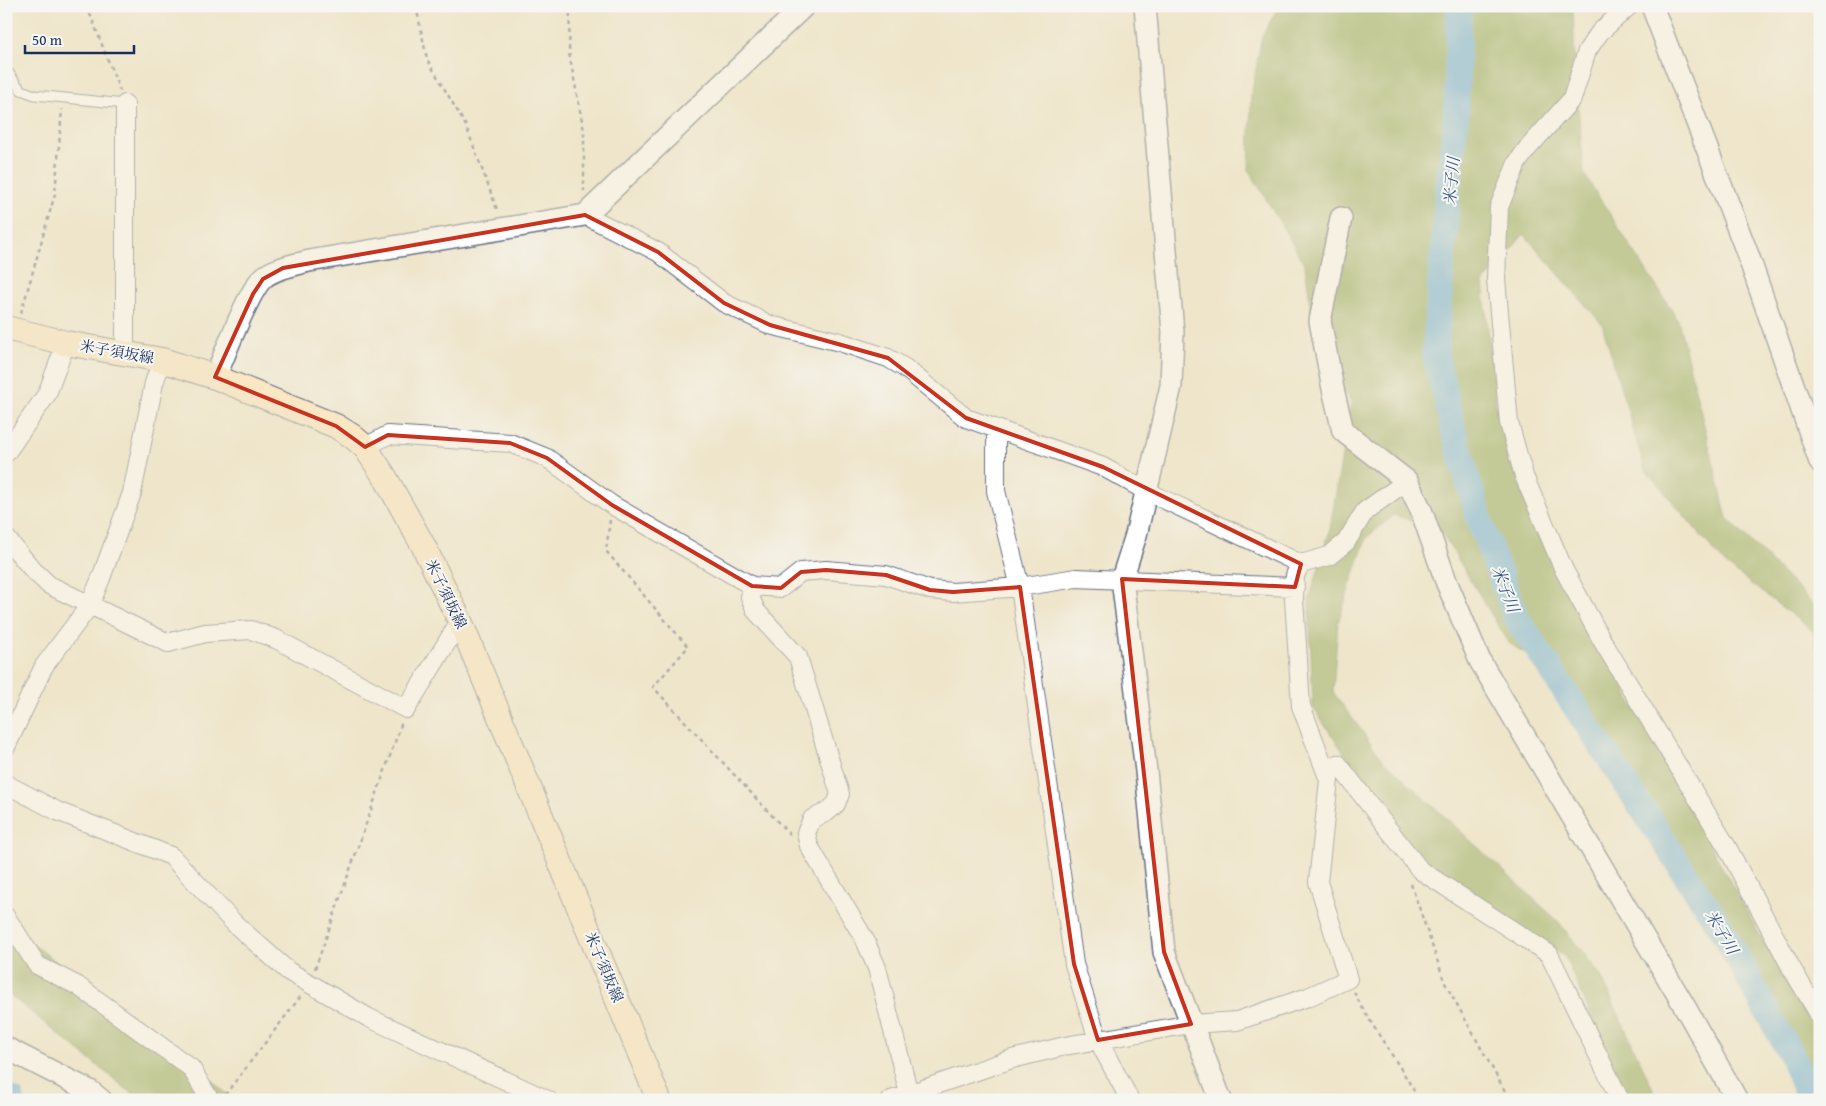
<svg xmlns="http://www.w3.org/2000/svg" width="1826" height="1106" font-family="'Gentium Book Plus','Noto Serif JP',serif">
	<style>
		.forest { fill: #90a85a; stroke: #566c5c }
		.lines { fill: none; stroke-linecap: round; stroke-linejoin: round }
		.river { stroke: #68afdf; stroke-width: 26 }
		.service-casing { stroke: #656f84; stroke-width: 11 }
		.minor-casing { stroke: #656f84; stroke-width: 20 }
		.tertiary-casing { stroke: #656f84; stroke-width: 24 }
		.secondary-casing { stroke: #656f84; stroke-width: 26 }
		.path { stroke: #656f84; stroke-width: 2.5; stroke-dasharray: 4 4; stroke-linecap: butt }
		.service { stroke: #fff; stroke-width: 9 }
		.minor { stroke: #fff; stroke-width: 18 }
		.tertiary { stroke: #fff; stroke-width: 21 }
		.secondary { stroke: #fbe7c3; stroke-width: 24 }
		.marked { fill: none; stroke: #c8321e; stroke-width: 4; stroke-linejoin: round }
		.labels { text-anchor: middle; stroke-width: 4; stroke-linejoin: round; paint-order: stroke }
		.street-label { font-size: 15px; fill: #1b2f5e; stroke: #f6f6f2 }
		.water-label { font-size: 16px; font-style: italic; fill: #325585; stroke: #f6f6f2 }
	</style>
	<rect width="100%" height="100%" fill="#f6f6f2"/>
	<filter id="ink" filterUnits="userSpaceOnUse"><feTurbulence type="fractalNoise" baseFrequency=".02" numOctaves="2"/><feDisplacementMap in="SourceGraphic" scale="10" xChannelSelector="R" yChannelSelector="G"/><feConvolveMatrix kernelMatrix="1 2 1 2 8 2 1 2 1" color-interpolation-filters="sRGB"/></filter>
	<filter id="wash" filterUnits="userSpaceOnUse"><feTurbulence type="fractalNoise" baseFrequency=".0096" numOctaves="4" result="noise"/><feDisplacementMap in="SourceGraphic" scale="20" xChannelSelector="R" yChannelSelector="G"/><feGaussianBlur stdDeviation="1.12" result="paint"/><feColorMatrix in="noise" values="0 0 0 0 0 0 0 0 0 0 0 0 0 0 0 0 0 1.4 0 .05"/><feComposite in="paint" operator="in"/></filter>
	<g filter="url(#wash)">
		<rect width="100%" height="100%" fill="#efe5cb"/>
		<path class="forest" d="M 1279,6 L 1573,6 L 1575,72 L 1584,174 L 1678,320 L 1727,518 L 1820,611 L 1820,662 L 1813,631 L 1725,564 L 1645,469 L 1602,324 L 1524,234 L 1483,283 L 1498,423 L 1574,589 L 1642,723 L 1790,989 L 1820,1038 L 1820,1100 L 1801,1060 L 1577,687 L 1509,643 L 1440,530 L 1394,515 L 1366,538 L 1338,622 L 1333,692 L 1383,760 L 1559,922 L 1601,976 L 1658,1100 L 1629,1100 L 1565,957 L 1419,862 L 1313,708 L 1309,601 L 1330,529 L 1351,401 L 1316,344 L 1305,265 L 1249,170 L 1251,97 L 1262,36 Z
			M 6,925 L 184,1054 L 233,1100 L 140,1100 L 6,992 Z"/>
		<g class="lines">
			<path class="river" d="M 1459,6 L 1456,117 L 1447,198 L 1435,353 L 1454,432 L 1481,525 L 1516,617 L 1719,925 L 1793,1058 L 1809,1100
				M 6,1097 L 12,1100"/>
		</g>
	</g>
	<g filter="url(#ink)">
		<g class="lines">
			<g class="service-casing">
				<path id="service" d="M 6,69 L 21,90 L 35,95 L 125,104"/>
			</g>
			<g class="minor-casing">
				<path id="minor" d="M 1629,6 L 1600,32 L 1587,51 L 1572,99 L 1527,149 L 1517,163 L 1499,207 L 1496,279 L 1509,423 L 1524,476 L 1564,570 L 1603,642 L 1727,847 L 1792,969 L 1820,1016
					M 585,215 L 658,252 L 724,303 L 770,325 L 840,342 L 888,358 L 905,368 L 966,418 L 1103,467 L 1146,491 L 1301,564 L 1329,556 L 1346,542 L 1365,511 L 1407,481
					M 125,353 L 125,104
					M 996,429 L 996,491 L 1020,587 L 1074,964 L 1098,1040 L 1130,1100
					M 365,447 L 388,435 L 510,443 L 547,458 L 612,505 L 752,586 L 781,588 L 801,572 L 826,570 L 886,575 L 930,590 L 953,592 L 1020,587 L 1076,578 L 1295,587
					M 6,453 L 47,394 L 66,343
					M 6,538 L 33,570 L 49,585 L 168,643 L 205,633 L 251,630 L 276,639 L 406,709 L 460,621
					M 752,586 L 750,597 L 756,611 L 798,657 L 840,794 L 836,804 L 827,812 L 812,819 L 806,833 L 809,846 L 865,940 L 877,968 L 909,1094
					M 6,747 L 44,666 L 90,605 L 101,578 L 132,493 L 154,383 L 162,360
					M 1325,769 L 1338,764 L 1420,870 L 1549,954 L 1620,1100
					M 6,784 L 57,811 L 171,856 L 235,924 L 288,971 L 369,1018 L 548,1100
					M 6,917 L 37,965 L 78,986 L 191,1068 L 210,1100
					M 891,1100 L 1012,1059 L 1065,1046 L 1191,1024 L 1237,1021 L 1308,997 L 1348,979 L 1318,882 L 1329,780 L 1301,706 L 1294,599 L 1295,575 L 1301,564"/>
			</g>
			<g class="tertiary-casing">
				<path id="tertiary" d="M 1145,6 L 1173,332 L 1171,386 L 1136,535 L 1122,579 L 1146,771 L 1164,952 L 1221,1100
					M 1652,6 L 1748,255 L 1820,462
					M 1341,218 L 1320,321 L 1333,389 L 1343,431 L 1407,481 L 1421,510 L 1446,581 L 1480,661 L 1685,1007 L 1737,1100
					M 215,377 C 225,355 247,294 262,279 C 273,268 295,265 309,261 L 585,215 L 804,6
					M 6,1048 L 90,1091 L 101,1100"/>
			</g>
			<g class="secondary-casing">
				<path id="secondary" d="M 6,328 L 66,343 L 162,360 L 215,377 L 336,426 L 352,436 L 365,447 L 385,477 L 424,547 L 460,621 L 659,1100"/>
			</g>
			<path class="path" d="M 87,6 L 120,91
				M 416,6 L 427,59 L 466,126 L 498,212
				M 570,6 L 569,53 L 584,131 L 584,191
				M 21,313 L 55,194 L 62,109
				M 610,520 L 606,551 L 688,647 L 653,687 L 790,835
				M 1411,884 L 1445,983 L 1510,1100
				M 315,969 L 402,722
				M 1354,992 C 1373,1030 1399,1062 1419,1100
				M 225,1095 L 301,996"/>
			<use href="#service" class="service"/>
			<use href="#minor" class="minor"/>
			<use href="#tertiary" class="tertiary"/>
			<use href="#secondary" class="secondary"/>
		</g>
	</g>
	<path d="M0 0H1826V1106H0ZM 585,215 L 658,252 L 724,303 L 770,325 L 888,358 L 966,418 L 1103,467 L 1301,564 L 1295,587 L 1122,579 L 1164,952 L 1191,1024 L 1098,1040 L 1074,964 L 1020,587 L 953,592 L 930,590 L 886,575 L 826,570 L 801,572 L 781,588 L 752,586 L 612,505 L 547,458 L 510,443 L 388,435 L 365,447 L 336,426 L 215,377 L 253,294 L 263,279 L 283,268 Z" fill="#efe5cb" fill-opacity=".55" fill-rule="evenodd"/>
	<path class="marked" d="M 585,215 L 658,252 L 724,303 L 770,325 L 888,358 L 966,418 L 1103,467 L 1301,564 L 1295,587 L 1122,579 L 1164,952 L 1191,1024 L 1098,1040 L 1074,964 L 1020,587 L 953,592 L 930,590 L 886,575 L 826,570 L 801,572 L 781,588 L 752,586 L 612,505 L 547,458 L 510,443 L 388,435 L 365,447 L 336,426 L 215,377 L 253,294 L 263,279 L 283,268 Z"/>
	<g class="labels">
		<g class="street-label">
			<text transform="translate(117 352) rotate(10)" y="5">米子須坂線</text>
			<text transform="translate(446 594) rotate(64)" y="5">米子須坂線</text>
			<text transform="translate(604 967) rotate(67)" y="5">米子須坂線</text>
		</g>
		<g class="water-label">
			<text transform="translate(1451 181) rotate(-85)" y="6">米子川</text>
			<text transform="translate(1506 589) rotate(69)" y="6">米子川</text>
			<text transform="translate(1722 932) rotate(59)" y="6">米子川</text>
		</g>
	</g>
	<rect width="1826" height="1106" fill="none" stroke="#f6f6f2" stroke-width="25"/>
	<path d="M25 45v8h109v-8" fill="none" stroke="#1b2f5e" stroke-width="2.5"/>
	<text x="32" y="45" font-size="15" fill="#1b2f5e" stroke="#f6f6f2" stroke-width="4" paint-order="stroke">50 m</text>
</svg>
